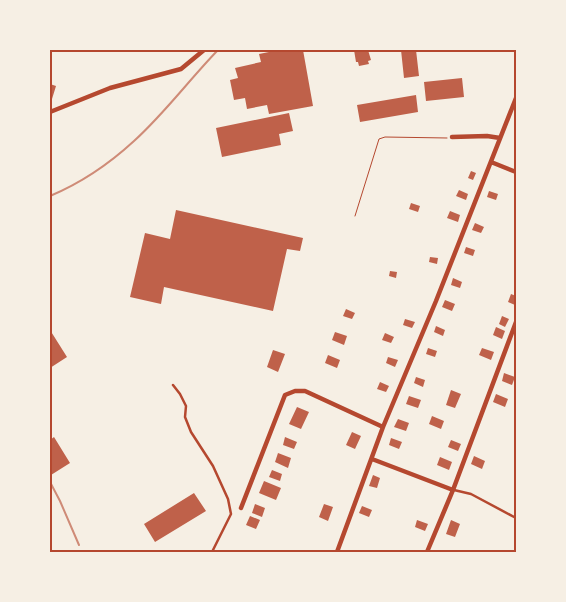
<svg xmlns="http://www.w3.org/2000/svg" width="566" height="602" font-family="'IBM Plex Serif',serif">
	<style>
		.building { fill: #bf614a }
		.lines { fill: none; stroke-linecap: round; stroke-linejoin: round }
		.path { stroke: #b5482f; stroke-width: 1 }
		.service { stroke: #b5482f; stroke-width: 2.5 }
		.minor { stroke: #b5482f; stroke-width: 4.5 }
		.rail { stroke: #cf8b77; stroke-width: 2 }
		.neatline { fill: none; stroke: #b5482f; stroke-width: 2 }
	</style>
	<rect width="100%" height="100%" fill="#f6efe4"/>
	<path class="building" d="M 279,50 L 303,50 L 313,106 L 269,114 L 267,105 L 247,109 L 245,98 L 234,100 L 230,80 L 238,78 L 235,68 L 261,62 L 259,54 Z
		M 354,50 L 368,50 L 371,60 L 368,61 L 369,64 L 359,66 L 358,62 L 356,62 Z
		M 401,50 L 416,50 L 419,76 L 404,78 Z
		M 462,78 L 464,97 L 426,101 L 424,82 Z
		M 50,84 L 56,86 L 52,99 L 50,99 Z
		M 416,95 L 418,112 L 360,122 L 357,105 Z
		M 289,113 L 293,131 L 279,134 L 281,145 L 222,157 L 216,128 Z
		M 471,171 L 476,173 L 473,180 L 468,178 Z
		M 459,190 L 468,194 L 466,200 L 456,196 Z
		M 489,191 L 498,194 L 496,200 L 487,197 Z
		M 411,203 L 420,206 L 418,212 L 409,209 Z
		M 176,210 L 303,238 L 300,251 L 287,249 L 273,311 L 164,287 L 161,304 L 130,297 L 145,233 L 170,239 Z
		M 450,211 L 460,215 L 458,222 L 447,218 Z
		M 475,223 L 484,227 L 481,233 L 472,230 Z
		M 466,247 L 475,250 L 473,256 L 464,253 Z
		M 430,257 L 438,258 L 437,264 L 429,262 Z
		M 390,271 L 397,272 L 396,278 L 389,276 Z
		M 453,278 L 462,282 L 460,288 L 451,285 Z
		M 511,294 L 516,296 L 515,305 L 508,302 Z
		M 445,300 L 455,304 L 452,311 L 442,307 Z
		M 346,309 L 355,313 L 352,319 L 343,316 Z
		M 502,316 L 509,319 L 505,327 L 499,324 Z
		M 405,319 L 415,322 L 412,328 L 403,325 Z
		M 436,326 L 445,330 L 443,336 L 434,332 Z
		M 496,327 L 505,331 L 502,339 L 493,335 Z
		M 50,330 L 67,357 L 50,368 Z
		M 335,332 L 347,336 L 344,345 L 332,340 Z
		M 385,333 L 394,337 L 391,343 L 382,340 Z
		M 428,348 L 437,351 L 435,357 L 426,354 Z
		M 482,348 L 494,352 L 491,360 L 479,355 Z
		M 273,350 L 285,354 L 278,372 L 267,367 Z
		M 328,355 L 340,360 L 337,368 L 325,363 Z
		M 388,357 L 398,360 L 395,367 L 386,363 Z
		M 504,373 L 515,377 L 512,385 L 502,381 Z
		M 416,377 L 425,380 L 423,387 L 414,383 Z
		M 380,382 L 389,386 L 386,392 L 377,389 Z
		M 451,390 L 461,394 L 455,408 L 446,405 Z
		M 496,394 L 508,399 L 505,407 L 493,402 Z
		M 409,396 L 421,400 L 418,408 L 406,404 Z
		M 297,407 L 309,412 L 301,429 L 289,424 Z
		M 432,416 L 444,421 L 441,429 L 429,424 Z
		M 398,419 L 409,423 L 406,431 L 394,427 Z
		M 352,432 L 361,436 L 355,449 L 346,445 Z
		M 54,437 L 70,463 L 51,475 L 50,440 Z
		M 285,437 L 297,442 L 294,449 L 283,445 Z
		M 391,438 L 402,442 L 399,449 L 389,445 Z
		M 451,440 L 461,444 L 458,451 L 448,447 Z
		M 278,453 L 291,458 L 288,468 L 275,462 Z
		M 474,456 L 485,461 L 482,469 L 471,464 Z
		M 440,457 L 452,462 L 449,470 L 437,465 Z
		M 272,470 L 282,474 L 280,481 L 269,477 Z
		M 373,475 L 380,478 L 377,488 L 369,486 Z
		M 264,481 L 281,488 L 276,500 L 259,493 Z
		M 194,493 L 206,511 L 155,542 L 144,524 Z
		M 255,504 L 265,508 L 262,517 L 252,513 Z
		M 324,504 L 333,507 L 328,521 L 319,517 Z
		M 362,506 L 372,510 L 369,517 L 359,513 Z
		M 250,516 L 260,520 L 256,529 L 246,525 Z
		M 417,520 L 428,524 L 425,531 L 415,527 Z
		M 451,520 L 460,524 L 455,537 L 446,534 Z"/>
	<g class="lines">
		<path class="path" d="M 355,216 L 379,139 L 385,137 L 447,138"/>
		<path class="service" d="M 173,385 L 180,394 L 186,406 L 185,417 L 191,432 L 213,466 L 228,499 L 231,514 L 212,552
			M 454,490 L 471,494 L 516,518"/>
		<path class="minor" d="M 50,112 L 110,88 L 181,69 L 204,50
			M 452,137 L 487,136 L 500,138
			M 491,162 L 516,172
			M 372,459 L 453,490
			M 241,508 L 285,395 L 295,391 L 305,391 L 383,427
			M 337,552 L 383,427 L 436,301 L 516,98
			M 427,552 L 453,490 L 516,322"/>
		<path class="rail" d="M 50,196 C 81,183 109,164 134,141 C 164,114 189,80 218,50
			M 50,482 L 60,501 L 79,545"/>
	</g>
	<rect width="566" height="602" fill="none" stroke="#f6efe4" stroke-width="102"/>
	<rect x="51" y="51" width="464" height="500" class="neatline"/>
</svg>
